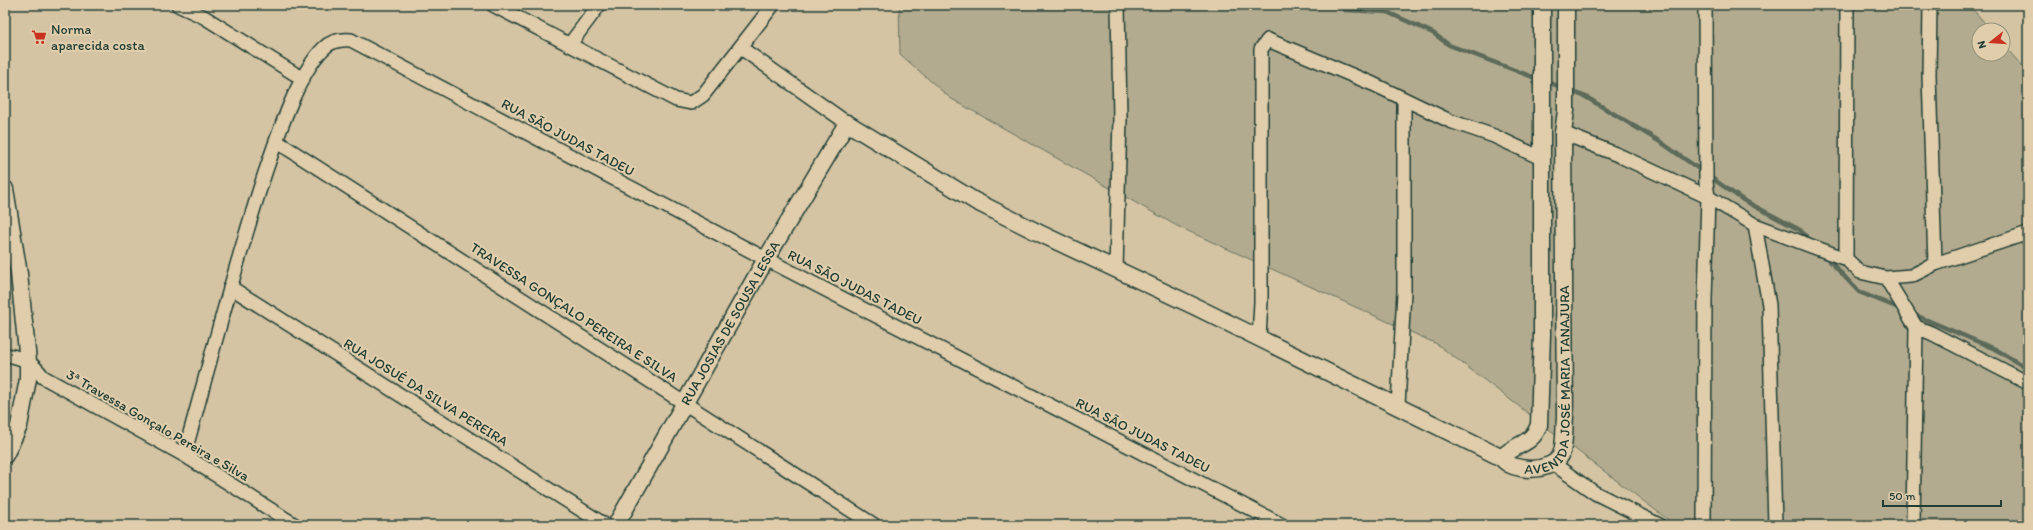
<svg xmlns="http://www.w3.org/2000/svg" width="2033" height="530" font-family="Itim,sans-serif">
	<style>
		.green { fill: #b3ab8f; stroke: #697462 }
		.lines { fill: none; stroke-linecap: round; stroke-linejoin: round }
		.stream { stroke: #5c6b5a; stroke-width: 4.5 }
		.minor-casing { stroke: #1f3d34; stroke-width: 16 }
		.tertiary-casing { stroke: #1f3d34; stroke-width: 19 }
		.minor { stroke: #e0cdab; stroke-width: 13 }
		.tertiary { stroke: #e0cdab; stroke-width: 16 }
		.labels { text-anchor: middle; stroke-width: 4; stroke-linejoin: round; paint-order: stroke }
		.poi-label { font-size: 14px; fill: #1f3d34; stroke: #e0cdab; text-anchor: start }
		.street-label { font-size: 14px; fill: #1f3d34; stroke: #e0cdab }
	</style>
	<rect width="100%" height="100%" fill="#d4c4a4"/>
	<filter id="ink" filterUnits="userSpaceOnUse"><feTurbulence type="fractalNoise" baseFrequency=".025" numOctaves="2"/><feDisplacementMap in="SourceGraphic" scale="8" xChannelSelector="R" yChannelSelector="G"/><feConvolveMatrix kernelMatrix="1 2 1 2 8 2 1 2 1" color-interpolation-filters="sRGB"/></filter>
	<g filter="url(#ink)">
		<path class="green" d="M 899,5 L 1969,5 L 1991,30 L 1979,30 L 1979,54 L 2003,54 L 2003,44 L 2028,73 L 2028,525 L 1675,525 L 1437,344 L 1177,226 L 950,98 L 900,54 Z"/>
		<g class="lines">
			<path class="stream" d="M 1342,5 L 1345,10 L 1387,12 L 1433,33 L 1449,45 L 1538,79
				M 1545,81 L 1563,88
				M 1570,91 L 1586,97 L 1662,143 L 1743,200 L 1800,230 L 1812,242
				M 1825,256 L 1859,292 L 1901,309
				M 1913,314 L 1995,349 L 2028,369"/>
			<g class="minor-casing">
				<path id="minor" d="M 178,5 L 204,17 L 303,79
					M 493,5 L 676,100 L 691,103 L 703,95 L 773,5
					M 1930,5 L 1929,75 L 1935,264
					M 570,44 L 599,5
					M 741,48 L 847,123
					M 1563,133 L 1618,155 L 1708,197 L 1755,225 L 1846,259 L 1860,272 L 1886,278 L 1911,276 L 1935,264 L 2028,233
					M 276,141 L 874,525
					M 1755,225 L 1769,305 L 1775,525
					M 1846,259 L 1847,5
					M 1116,270 L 1120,118 L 1118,5
					M 1886,278 L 1916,327 L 1931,333 L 2028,383
					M 230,287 L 605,525
					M 1259,338 L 1261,302 L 1261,49 L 1268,40 L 1373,84 L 1450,121 L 1494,136 L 1541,158
					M 5,355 C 23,357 33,363 43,377 L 184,455 L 295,525
					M 1398,406 L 1404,292 L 1404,99
					M 184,455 C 210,362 234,268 264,176 C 276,141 297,74 324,48 C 331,41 341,39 351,40 L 766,259 L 1282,525
					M 1552,463 L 1595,493 L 1659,525
					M 1704,525 L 1705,299 L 1708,197 L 1706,182 L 1705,5
					M 1913,525 L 1916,327"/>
			</g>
			<g class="tertiary-casing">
				<g id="tertiary">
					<path d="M 5,189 L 19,274 L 28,361 L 28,379 L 19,426 L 5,455"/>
					<path d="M 1502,458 C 1514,443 1532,446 1539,425 L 1542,334 L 1542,5"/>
					<path id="s1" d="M 616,525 L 766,259 L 847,123 L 975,201 L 1039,233 L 1196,307 L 1502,458 C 1512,473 1552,473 1561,455 C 1565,445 1564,428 1565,417 L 1563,133 L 1566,111 L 1566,5"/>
				</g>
			</g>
			<use href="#minor" class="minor"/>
			<use href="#tertiary" class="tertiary"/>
		</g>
	</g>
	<defs>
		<g id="supermarket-bare" transform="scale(1.2)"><path d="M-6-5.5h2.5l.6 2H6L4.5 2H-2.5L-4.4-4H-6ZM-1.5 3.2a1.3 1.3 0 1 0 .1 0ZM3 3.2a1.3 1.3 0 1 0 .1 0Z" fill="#c8321e" stroke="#e0cdab" stroke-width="2.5" paint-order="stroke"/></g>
	</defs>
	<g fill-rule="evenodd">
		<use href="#supermarket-bare" x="39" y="37"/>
	</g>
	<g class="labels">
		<g class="poi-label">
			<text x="51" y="34">Norma<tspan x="51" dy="16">aparecida costa</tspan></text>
		</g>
		<g class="street-label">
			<text transform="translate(568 137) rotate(28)" y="5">RUA SÃO JUDAS TADEU</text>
			<text transform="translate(855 287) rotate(27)" y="5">RUA SÃO JUDAS TADEU</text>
			<text transform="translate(574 312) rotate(33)" y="5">TRAVESSA GONÇALO PEREIRA E SILVA</text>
			<text dy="5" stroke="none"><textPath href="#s1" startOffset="232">RUA JOSIAS DE SOUSA LESSA</textPath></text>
			<text dy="5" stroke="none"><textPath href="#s1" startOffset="1331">AVENIDA JOSÉ MARIA TANAJURA</textPath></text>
			<text transform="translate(426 392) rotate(32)" y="5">RUA JOSUÉ DA SILVA PEREIRA</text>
			<text transform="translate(158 425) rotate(30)" y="5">3ª Travessa Gonçalo Pereira e Silva</text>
			<text transform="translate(1143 435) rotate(27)" y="5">RUA SÃO JUDAS TADEU</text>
		</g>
	</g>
	<rect width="2033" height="530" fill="none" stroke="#e0cdab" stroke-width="20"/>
	<rect x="10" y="10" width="2013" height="510" fill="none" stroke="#1f3d34" stroke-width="1.5" filter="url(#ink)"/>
	<g transform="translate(1991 42) rotate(253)"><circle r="19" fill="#e0cdab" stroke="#93937b"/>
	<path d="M0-3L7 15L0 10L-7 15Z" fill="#c8321e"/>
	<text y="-6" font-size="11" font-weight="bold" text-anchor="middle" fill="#1f3d34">N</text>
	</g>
	<path d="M1883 500v6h118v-6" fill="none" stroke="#1f3d34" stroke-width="2"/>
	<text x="1889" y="500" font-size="12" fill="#1f3d34" stroke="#e0cdab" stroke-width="3" paint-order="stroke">50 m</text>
</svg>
